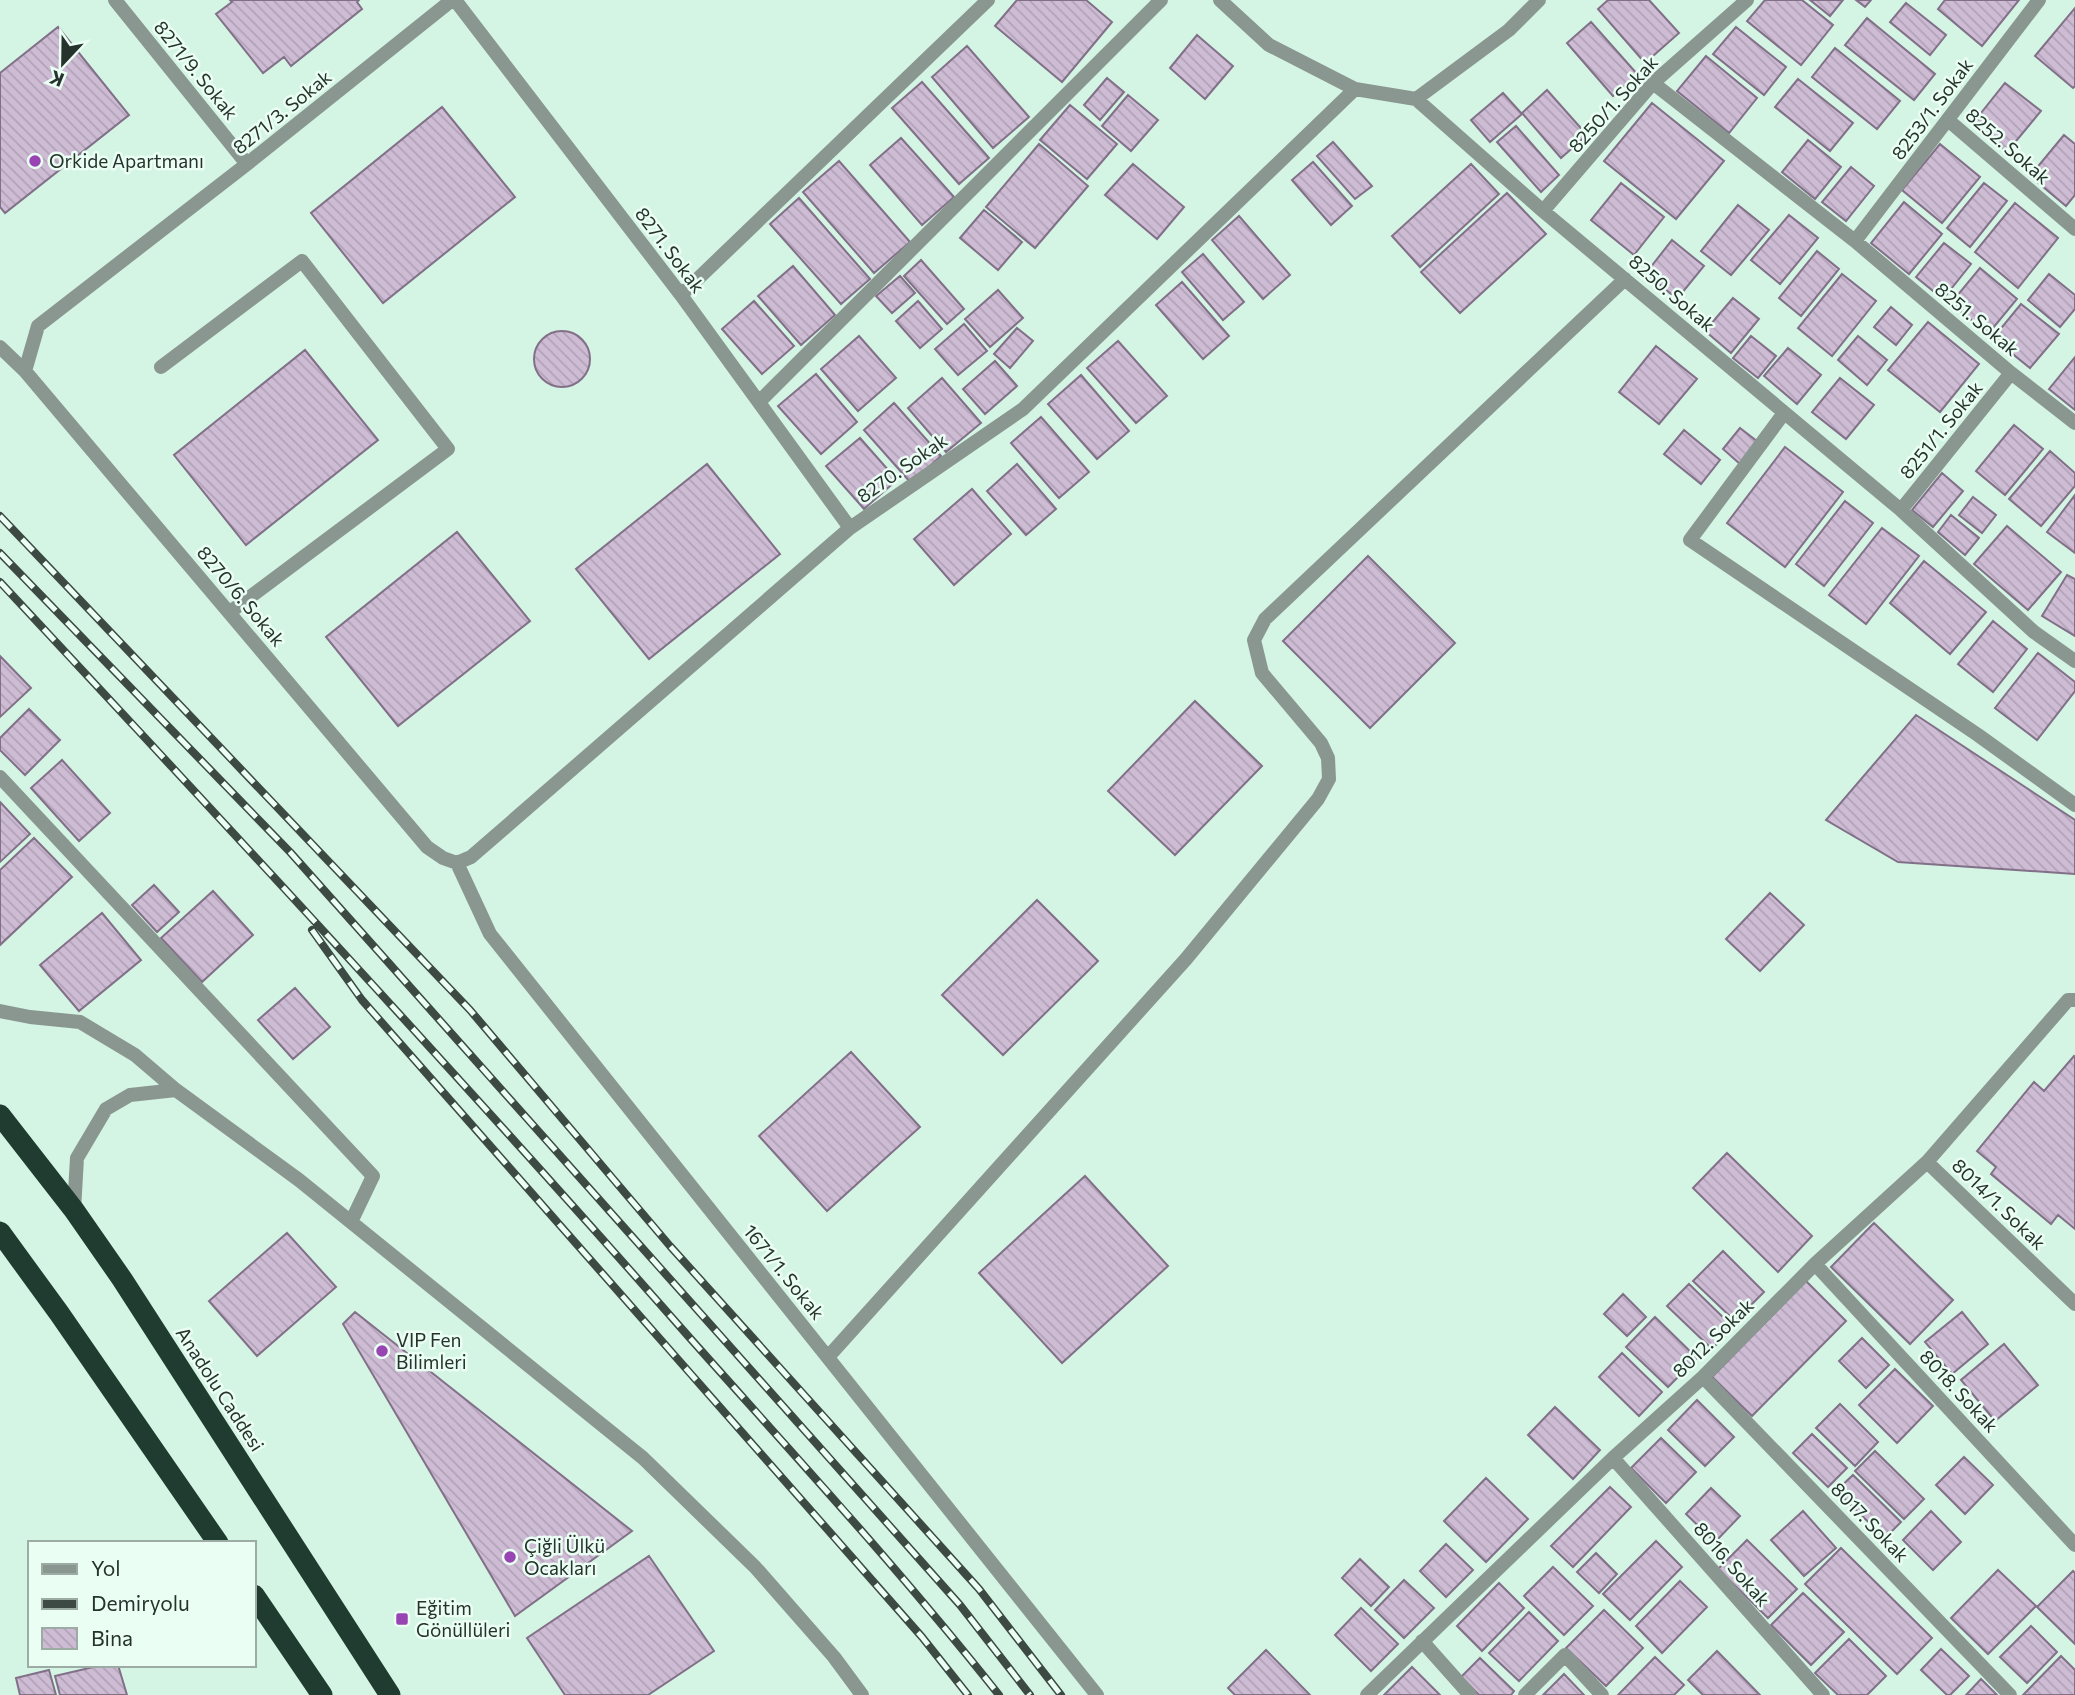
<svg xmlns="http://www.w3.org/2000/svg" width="2075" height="1695" font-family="Commissioner,sans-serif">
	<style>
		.building { fill: url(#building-back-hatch); stroke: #817087; stroke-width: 2 }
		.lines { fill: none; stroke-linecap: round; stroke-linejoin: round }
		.street { stroke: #8a9790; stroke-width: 14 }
		.highway { stroke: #203b2f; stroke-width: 21 }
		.rail-casing { stroke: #3c4a43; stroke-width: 8 }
		.rail { stroke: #eafef4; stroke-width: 5; stroke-dasharray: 16; stroke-linecap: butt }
		.poi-dot { fill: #9844b2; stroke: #eafef4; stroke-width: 2.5 }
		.labels { text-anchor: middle; stroke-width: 5; stroke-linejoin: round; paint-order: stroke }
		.street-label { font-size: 19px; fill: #26322c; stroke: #eafef4 }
		.poi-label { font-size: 19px; fill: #26322c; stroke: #eafef4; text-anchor: start }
	</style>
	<defs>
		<pattern id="building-back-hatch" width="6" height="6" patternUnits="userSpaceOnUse" patternTransform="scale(1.75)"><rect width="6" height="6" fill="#cebcd5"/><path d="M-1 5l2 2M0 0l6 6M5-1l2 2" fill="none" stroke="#b1a2b7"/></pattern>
	</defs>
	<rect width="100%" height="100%" fill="#d4f4e4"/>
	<path class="building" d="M 230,0 L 359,0 L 357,2 L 362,9 L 291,66 L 284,57 L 263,73 L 216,14 L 232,2 Z
		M 1017,0 L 1086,0 L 1112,22 L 1062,82 L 995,26 Z
		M 1608,0 L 1649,0 L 1679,33 L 1645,63 L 1598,9 Z
		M 1765,0 L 1802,0 L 1833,25 L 1801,65 L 1747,21 Z
		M 1810,0 L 1843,0 L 1830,16 Z
		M 1856,0 L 1871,0 L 1865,7 Z
		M 1945,0 L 2019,0 L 1982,46 L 1938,9 Z
		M 1906,3 L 1946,35 L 1930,55 L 1890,22 Z
		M 2075,8 L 2075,86 L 2073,88 L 2035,56 Z
		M 1867,18 L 1935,74 L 1914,100 L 1845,45 Z
		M 1591,22 L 1638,75 L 1613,96 L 1567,43 Z
		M 58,27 L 129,115 L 5,213 L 0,207 L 0,73 Z
		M 1736,27 L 1786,67 L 1764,95 L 1713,54 Z
		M 1197,35 L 1233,66 L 1205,99 L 1170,68 Z
		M 967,46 L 1029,117 L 993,148 L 932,77 Z
		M 1835,48 L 1900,101 L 1877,129 L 1812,77 Z
		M 1706,56 L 1757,98 L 1729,133 L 1677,91 Z
		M 1107,78 L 1124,92 L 1100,120 L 1084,105 Z
		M 1798,79 L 1853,123 L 1830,151 L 1775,107 Z
		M 922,82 L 989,158 L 959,184 L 892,108 Z
		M 2005,83 L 2041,111 L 2007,152 L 1973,123 Z
		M 1547,90 L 1587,135 L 1561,158 L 1522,113 Z
		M 1503,93 L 1522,114 L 1490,142 L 1471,120 Z
		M 1128,95 L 1158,120 L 1131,151 L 1102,126 Z
		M 1652,103 L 1724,161 L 1676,219 L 1604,161 Z
		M 1070,105 L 1117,144 L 1087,179 L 1040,140 Z
		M 442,107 L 515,197 L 383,303 L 311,213 Z
		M 1516,126 L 1559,175 L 1541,192 L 1497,142 Z
		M 2064,135 L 2075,144 L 2075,195 L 2066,206 L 2030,176 Z
		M 901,138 L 954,197 L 922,225 L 870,165 Z
		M 1808,140 L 1841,167 L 1815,199 L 1782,172 Z
		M 1333,142 L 1372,186 L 1355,199 L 1317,156 Z
		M 1039,144 L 1088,186 L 1035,248 L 986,207 Z
		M 1940,144 L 1980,177 L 1942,223 L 1902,190 Z
		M 839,161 L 910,242 L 874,273 L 803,192 Z
		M 1313,162 L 1352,206 L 1331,225 L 1292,180 Z
		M 1133,164 L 1184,207 L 1157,239 L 1105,195 Z
		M 1471,164 L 1499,194 L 1420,267 L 1392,236 Z
		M 1851,167 L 1874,186 L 1846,221 L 1822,202 Z
		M 1621,183 L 1664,217 L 1634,255 L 1591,220 Z
		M 1984,183 L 2007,201 L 1970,247 L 1947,228 Z
		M 1507,193 L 1546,234 L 1460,313 L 1421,272 Z
		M 799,198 L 870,279 L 841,304 L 770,224 Z
		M 1904,202 L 1942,234 L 1909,274 L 1871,243 Z
		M 2015,203 L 2058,238 L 2018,288 L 1975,252 Z
		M 1738,205 L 1769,230 L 1731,275 L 1701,251 Z
		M 984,210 L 1022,242 L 998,270 L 960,238 Z
		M 1789,215 L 1818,238 L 1780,284 L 1751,260 Z
		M 1239,216 L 1290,275 L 1263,299 L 1212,240 Z
		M 1672,240 L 1704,266 L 1677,299 L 1646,273 Z
		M 1944,243 L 1971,264 L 1943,299 L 1916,277 Z
		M 1817,251 L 1839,269 L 1801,316 L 1779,298 Z
		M 1203,254 L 1244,302 L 1223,320 L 1182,272 Z
		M 921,260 L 964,309 L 947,324 L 904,276 Z
		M 793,266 L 835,315 L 801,345 L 758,296 Z
		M 1980,268 L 2017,299 L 1988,334 L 1951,303 Z
		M 1842,274 L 1876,301 L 1832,356 L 1798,328 Z
		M 2049,274 L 2075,295 L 2075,309 L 2060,327 L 2028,300 Z
		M 900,276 L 915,293 L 892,313 L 876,296 Z
		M 1182,282 L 1229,336 L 1203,359 L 1156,305 Z
		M 998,290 L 1023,318 L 990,347 L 965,319 Z
		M 1733,298 L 1759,319 L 1731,353 L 1705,331 Z
		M 754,301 L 794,346 L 762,374 L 722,329 Z
		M 918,301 L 942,329 L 920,348 L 896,321 Z
		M 2021,304 L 2059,334 L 2030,368 L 1993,338 Z
		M 1891,307 L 1912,325 L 1896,345 L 1874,327 Z
		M 1928,322 L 1979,364 L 1940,412 L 1888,370 Z
		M 964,324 L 987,351 L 958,375 L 935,349 Z
		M 1017,328 L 1033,341 L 1010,368 L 994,354 Z
		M534 359a28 28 0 1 1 56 0a28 28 0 1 1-56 0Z
		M 859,336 L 896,378 L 858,411 L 821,369 Z
		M 1751,336 L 1776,356 L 1758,378 L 1733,358 Z
		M 1858,336 L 1887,360 L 1867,385 L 1838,360 Z
		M 1118,341 L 1167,396 L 1136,423 L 1087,368 Z
		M 1656,346 L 1697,379 L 1659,424 L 1619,392 Z
		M 1788,348 L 1821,375 L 1797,404 L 1764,376 Z
		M 305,350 L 378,440 L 246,545 L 174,455 Z
		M 2075,357 L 2075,410 L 2049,389 Z
		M 995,361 L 1017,386 L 985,414 L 963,389 Z
		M 816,374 L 857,422 L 821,454 L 778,406 Z
		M 1081,375 L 1129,431 L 1097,459 L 1048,404 Z
		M 942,378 L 981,423 L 946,452 L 908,408 Z
		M 1840,378 L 1874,405 L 1846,439 L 1812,412 Z
		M 894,403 L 941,456 L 911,483 L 864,430 Z
		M 1041,417 L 1089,472 L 1059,498 L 1011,443 Z
		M 2014,425 L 2043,449 L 2005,495 L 1976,471 Z
		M 1740,428 L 1758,442 L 1740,464 L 1723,449 Z
		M 1684,430 L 1720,460 L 1701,484 L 1664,454 Z
		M 860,438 L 897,480 L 864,509 L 826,466 Z
		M 1785,447 L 1843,492 L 1785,567 L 1727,523 Z
		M 2050,451 L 2075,473 L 2075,486 L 2041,526 L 2009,499 Z
		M 707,464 L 780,554 L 649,659 L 576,569 Z
		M 1017,464 L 1056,509 L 1026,535 L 987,491 Z
		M 1942,473 L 1963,491 L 1933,527 L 1912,510 Z
		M 972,489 L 1011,534 L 954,585 L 914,539 Z
		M 2075,495 L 2075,553 L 2047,532 Z
		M 1973,497 L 1996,515 L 1982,533 L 1959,515 Z
		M 1845,501 L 1873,523 L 1824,586 L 1796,564 Z
		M 1951,515 L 1979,538 L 1965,555 L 1938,532 Z
		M 2007,526 L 2061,572 L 2028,610 L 1974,564 Z
		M 1882,528 L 1919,556 L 1866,624 L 1829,595 Z
		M 457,532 L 530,621 L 398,726 L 326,637 Z
		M 1368,556 L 1455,643 L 1370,728 L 1283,641 Z
		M 1924,561 L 1986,612 L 1950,654 L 1890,603 Z
		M 2067,575 L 2075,579 L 2075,636 L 2042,616 Z
		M 1993,621 L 2027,649 L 1993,692 L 1958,664 Z
		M 2038,653 L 2075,682 L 2075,691 L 2037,740 L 1995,708 Z
		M 0,656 L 31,688 L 0,717 Z
		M 1195,701 L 1262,766 L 1175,855 L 1108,791 Z
		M 29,709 L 60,740 L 25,775 L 0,750 L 0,738 Z
		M 1916,715 L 2075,820 L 2075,874 L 1898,862 L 1826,820 Z
		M 62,760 L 110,813 L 79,841 L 31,788 Z
		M 0,802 L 30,834 L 0,862 Z
		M 34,838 L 72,877 L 0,945 L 0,870 Z
		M 154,885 L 179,912 L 157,932 L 132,905 Z
		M 213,891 L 253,935 L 202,982 L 161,938 Z
		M 1770,893 L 1804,925 L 1760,971 L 1726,939 Z
		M 1037,900 L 1098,961 L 1003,1055 L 942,995 Z
		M 102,913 L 141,960 L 79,1011 L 40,965 Z
		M 295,988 L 330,1027 L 293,1059 L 258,1020 Z
		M 851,1052 L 920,1127 L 827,1211 L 759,1136 Z
		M 2074,1056 L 2075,1057 L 2075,1229 L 2058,1215 L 2051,1224 L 1991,1174 L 1996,1167 L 1977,1151 L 2034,1082 L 2044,1091 Z
		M 1727,1153 L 1812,1236 L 1778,1272 L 1693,1188 Z
		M 1085,1176 L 1168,1266 L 1062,1363 L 979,1273 Z
		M 1874,1223 L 1953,1300 L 1910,1344 L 1831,1267 Z
		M 287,1233 L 336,1287 L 257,1356 L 209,1301 Z
		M 1723,1251 L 1764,1292 L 1735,1321 L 1693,1281 Z
		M 1806,1281 L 1846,1321 L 1752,1416 L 1712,1377 Z
		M 1689,1284 L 1733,1327 L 1712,1349 L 1667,1306 Z
		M 1623,1294 L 1646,1317 L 1627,1336 L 1604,1314 Z
		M 355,1312 L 632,1531 L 515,1616 L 343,1324 Z
		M 1962,1312 L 1988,1344 L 1952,1374 L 1925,1342 Z
		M 1655,1317 L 1697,1358 L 1668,1387 L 1626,1347 Z
		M 1862,1338 L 1889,1365 L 1866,1388 L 1839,1361 Z
		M 2004,1344 L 2038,1385 L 1995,1421 L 1961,1380 Z
		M 1622,1353 L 1662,1392 L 1639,1416 L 1599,1377 Z
		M 1895,1369 L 1933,1406 L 1897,1443 L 1859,1405 Z
		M 1697,1400 L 1734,1437 L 1705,1466 L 1668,1430 Z
		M 1840,1404 L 1878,1442 L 1855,1466 L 1816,1428 Z
		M 1555,1407 L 1600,1450 L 1573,1479 L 1528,1435 Z
		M 1812,1434 L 1847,1468 L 1828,1487 L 1793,1453 Z
		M 1661,1438 L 1696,1472 L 1666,1503 L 1631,1468 Z
		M 1875,1451 L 1924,1499 L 1904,1519 L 1855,1471 Z
		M 1964,1457 L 1993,1485 L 1965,1514 L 1936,1485 Z
		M 1853,1475 L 1901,1522 L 1885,1538 L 1836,1491 Z
		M 1486,1478 L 1528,1519 L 1486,1562 L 1444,1521 Z
		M 1610,1487 L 1631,1507 L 1573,1567 L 1551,1546 Z
		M 1711,1488 L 1740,1516 L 1715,1542 L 1686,1514 Z
		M 1803,1511 L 1836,1548 L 1804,1576 L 1771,1540 Z
		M 1931,1511 L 1961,1542 L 1933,1570 L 1903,1540 Z
		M 1747,1540 L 1797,1589 L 1768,1618 L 1718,1569 Z
		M 1656,1541 L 1682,1567 L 1630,1620 L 1603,1594 Z
		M 1446,1544 L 1473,1570 L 1446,1597 L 1420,1571 Z
		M 1841,1548 L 1932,1638 L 1897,1674 L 1805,1584 Z
		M 1596,1553 L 1617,1574 L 1599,1593 L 1577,1572 Z
		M 649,1556 L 714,1651 L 648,1695 L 565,1695 L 527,1638 Z
		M 1360,1559 L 1389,1587 L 1371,1606 L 1342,1578 Z
		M 1553,1567 L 1593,1606 L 1564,1635 L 1524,1596 Z
		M 1998,1570 L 2036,1606 L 1988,1654 L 1951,1618 Z
		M 2073,1571 L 2075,1573 L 2075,1644 L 2037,1607 Z
		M 1404,1580 L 1434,1608 L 1404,1638 L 1375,1610 Z
		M 1680,1581 L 1707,1607 L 1662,1653 L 1636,1626 Z
		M 1499,1583 L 1524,1608 L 1482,1651 L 1457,1626 Z
		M 1803,1593 L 1844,1632 L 1811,1665 L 1771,1625 Z
		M 1361,1608 L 1398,1644 L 1371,1671 L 1335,1635 Z
		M 1604,1610 L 1643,1648 L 1606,1686 L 1566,1648 Z
		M 1529,1612 L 1558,1641 L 1519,1681 L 1489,1653 Z
		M 2031,1626 L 2057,1652 L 2027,1683 L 2000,1657 Z
		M 1849,1639 L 1886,1676 L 1867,1695 L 1838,1695 L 1815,1673 Z
		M 1941,1649 L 1969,1676 L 1950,1695 L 1947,1695 L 1921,1670 Z
		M 1266,1650 L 1310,1695 L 1235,1695 L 1228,1688 Z
		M 1717,1651 L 1760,1695 L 1703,1695 L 1688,1680 Z
		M 2061,1656 L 2075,1670 L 2075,1695 L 2023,1695 Z
		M 1655,1657 L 1684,1685 L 1674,1695 L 1618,1695 Z
		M 1480,1658 L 1514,1691 L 1511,1695 L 1479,1695 L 1461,1677 Z
		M 102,1665 L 118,1665 L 127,1695 L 60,1695 L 55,1676 Z
		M 1412,1667 L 1440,1695 L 1384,1695 Z
		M 49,1670 L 56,1695 L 20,1695 L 16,1678 Z
		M 1564,1674 L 1584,1695 L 1543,1695 Z
		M 1981,1679 L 1997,1695 L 1966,1695 Z"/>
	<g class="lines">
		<path class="street" d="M 115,0 L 247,164
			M 455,0 L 681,295 L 850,528
			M 1220,0 L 1269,45 L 1355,89 L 1416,99 L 1543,211 L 1901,510 L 2034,632 L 2075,661
			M 1653,83 L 1855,241 L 2011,373 L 2075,423
			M 1416,99 L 1509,30 L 1539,0
			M 1948,120 L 2075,229
			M 1543,211 L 1653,83 L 1747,0
			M 1855,241 L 2039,0
			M 681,295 L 988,0
			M 0,347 L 25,371 L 427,847 L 443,858 L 457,863
			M 161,367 L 302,261 L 448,449 L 230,612
			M 25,371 L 38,326 L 247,164 L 452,0
			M 759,402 L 1161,0
			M 1784,413 L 1690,540 L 1978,735 L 2075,805
			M 1901,510 L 2011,373
			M 0,777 L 373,1176 L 351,1222
			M 457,863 L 471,857 L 850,528 L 1023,409 L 1355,89
			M 457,863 L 490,934 L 1097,1695
			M 0,1011 L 30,1017 L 80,1022 L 135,1055 L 176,1090 L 299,1180 L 643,1458 L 755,1567 L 834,1657 L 862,1695
			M 1927,1162 L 2075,1304
			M 74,1210 L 77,1158 L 106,1109 L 130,1095 L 176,1090
			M 1815,1264 L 2075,1545
			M 828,1357 L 1186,959 L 1318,799 L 1329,779 L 1328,758 L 1321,743 L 1262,673 L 1254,640 L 1265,619 L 1625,279
			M 1703,1377 L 2010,1695
			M 1613,1458 L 1823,1695
			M 1422,1641 L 1470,1695
			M 1367,1695 L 1613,1458 L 1703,1377 L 1815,1264 L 1927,1162 L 2068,1000 L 2075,1000
			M 1525,1695 L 1565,1655 L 1602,1695"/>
		<path class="highway" d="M 0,1115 L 74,1210 L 122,1279 L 390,1695
			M 0,1232 L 59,1313 L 218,1543
			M 254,1595 L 322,1695"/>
		<g class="rail-casing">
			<path id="rail" d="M 0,516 L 470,1010 L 670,1246 L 979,1589 L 1061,1695
				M 0,553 L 290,852 L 960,1605 L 1030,1695
				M 0,582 C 232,831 464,1081 689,1337 C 794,1455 901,1571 999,1695
				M 312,930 L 362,1000 L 922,1637 L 968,1695"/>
		</g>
		<use href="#rail" class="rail"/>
	</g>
	<g class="poi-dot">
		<circle cx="35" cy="161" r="7"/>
		<circle cx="382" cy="1351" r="7"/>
		<circle cx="510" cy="1557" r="7"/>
		<rect x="395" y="1612" width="14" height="14" rx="3.5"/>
	</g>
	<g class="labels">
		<g class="street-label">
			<text transform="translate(196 70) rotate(51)" y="7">8271/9. Sokak</text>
			<text transform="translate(1613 104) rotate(-48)" y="7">8250/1. Sokak</text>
			<text transform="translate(1932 109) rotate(-53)" y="7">8253/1. Sokak</text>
			<text transform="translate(282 112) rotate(-39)" y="7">8271/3. Sokak</text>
			<text transform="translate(2008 146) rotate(41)" y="7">8252. Sokak</text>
			<text transform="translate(670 250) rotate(53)" y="7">8271. Sokak</text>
			<text transform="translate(1672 293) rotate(41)" y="7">8250. Sokak</text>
			<text transform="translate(1977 319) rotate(40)" y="7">8251. Sokak</text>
			<text transform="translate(1941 430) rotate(-51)" y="7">8251/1. Sokak</text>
			<text transform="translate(902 468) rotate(-35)" y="7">8270. Sokak</text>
			<text transform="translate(241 596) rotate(50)" y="7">8270/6. Sokak</text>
			<text transform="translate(1999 1204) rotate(44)" y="7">8014/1. Sokak</text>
			<text transform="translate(784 1272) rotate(51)" y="7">1671/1. Sokak</text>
			<text transform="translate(1713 1338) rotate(-44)" y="7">8012. Sokak</text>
			<text transform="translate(220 1389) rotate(57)" y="7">Anadolu Caddesi</text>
			<text transform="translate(1959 1391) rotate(47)" y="7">8018. Sokak</text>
			<text transform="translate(1870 1522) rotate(46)" y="7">8017. Sokak</text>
			<text transform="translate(1732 1564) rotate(49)" y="7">8016. Sokak</text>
		</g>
		<g class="poi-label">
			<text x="49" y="168">Orkide Apartmanı</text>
			<text x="396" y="1347">VIP Fen<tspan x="396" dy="22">Bilimleri</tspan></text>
			<text x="524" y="1553">Çiğli Ülkü<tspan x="524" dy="22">Ocakları</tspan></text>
			<text x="416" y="1615">Eğitim<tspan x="416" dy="22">Gönüllüleri</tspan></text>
		</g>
	</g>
	<rect x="28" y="1541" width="228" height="126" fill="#eafef4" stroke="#9caca4" stroke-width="2"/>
	<rect x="42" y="1564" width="35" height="10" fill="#8a9790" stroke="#9caca4" stroke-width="2"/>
	<text x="91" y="1576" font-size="21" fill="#26322c">Yol</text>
	<rect x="42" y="1599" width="35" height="10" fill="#3c4a43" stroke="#9caca4" stroke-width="2"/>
	<text x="91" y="1611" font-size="21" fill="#26322c">Demiryolu</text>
	<rect x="42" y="1628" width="35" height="21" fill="url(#building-back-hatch)" stroke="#9caca4" stroke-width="2"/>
	<text x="91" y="1646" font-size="21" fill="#26322c">Bina</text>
	<g transform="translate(63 63) rotate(202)" stroke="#eafef4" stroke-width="5" paint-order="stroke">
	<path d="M0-5L12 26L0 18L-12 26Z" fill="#26322c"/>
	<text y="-10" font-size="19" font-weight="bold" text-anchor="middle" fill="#26322c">K</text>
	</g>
</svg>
